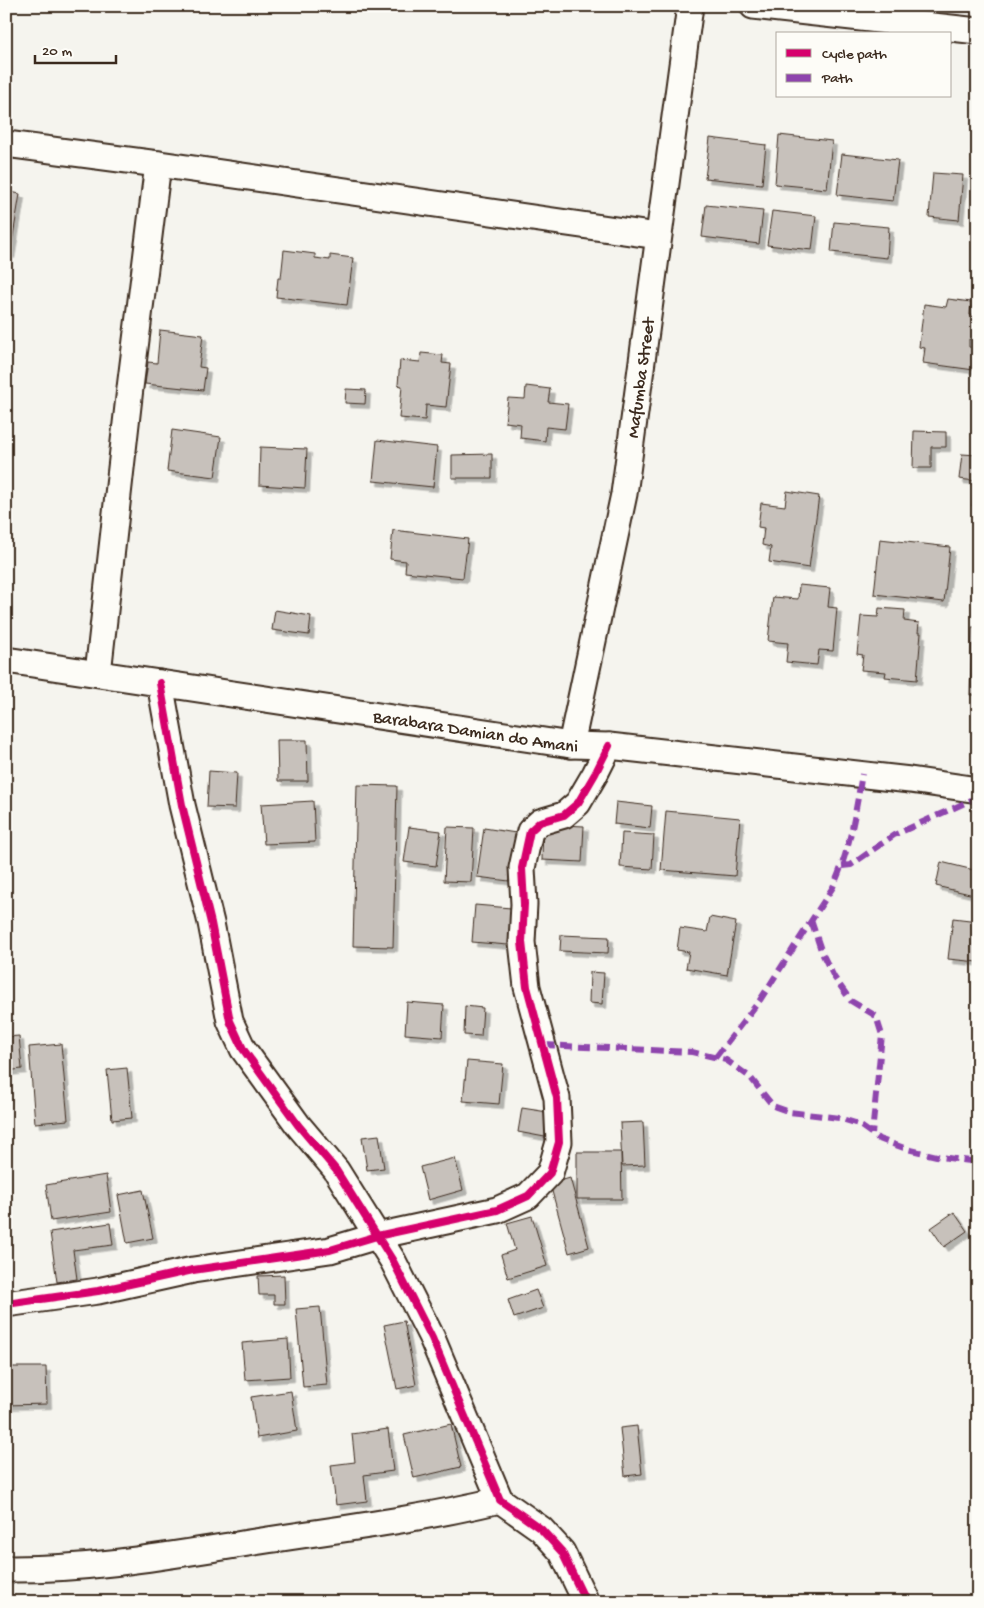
<svg xmlns="http://www.w3.org/2000/svg" width="984" height="1608" font-family="'Gochi Hand',sans-serif">
	<style>
		.building { fill: #c7c1bb; stroke: #3b2a1e; filter: url(#shadow) }
		.lines { fill: none; stroke-linecap: round; stroke-linejoin: round }
		.street-casing { stroke: #3b2a1e; stroke-width: 29 }
		.street { stroke: #fdfcf7; stroke-width: 25 }
		.quiet { stroke: #8e44ad; stroke-width: 6; stroke-dasharray: 12 6; stroke-linecap: butt }
		.cycleway-casing { stroke: #fdfcf7; stroke-width: 11 }
		.cycleway { stroke: #d6006c; stroke-width: 8 }
		.labels { text-anchor: middle; stroke-width: 4.5; stroke-linejoin: round; paint-order: stroke }
		.street-label { font-size: 18px; fill: #3b2a1e; stroke: #fdfcf7 }
	</style>
	<defs>
		<filter id="shadow"><feDropShadow dx="4.5" dy="4.5" stdDeviation="0" flood-color="#0004"/></filter>
	</defs>
	<rect width="100%" height="100%" fill="#f5f4ee"/>
	<filter id="ink" filterUnits="userSpaceOnUse"><feTurbulence type="fractalNoise" baseFrequency=".02" numOctaves="2"/><feDisplacementMap in="SourceGraphic" scale="10" xChannelSelector="R" yChannelSelector="G"/><feConvolveMatrix kernelMatrix="1 2 1 2 8 2 1 2 1" color-interpolation-filters="sRGB"/></filter>
	<g filter="url(#ink)">
		<path class="building" d="M 779,135 L 832,141 L 827,189 L 775,184 Z
			M 710,138 L 766,145 L 762,184 L 705,178 Z
			M 842,154 L 898,160 L 893,201 L 837,195 Z
			M 933,173 L 963,175 L 959,220 L 929,217 Z
			M 6,191 L 20,194 L 10,254 L 6,253 Z
			M 706,205 L 763,211 L 759,244 L 702,237 Z
			M 772,211 L 816,216 L 812,250 L 767,245 Z
			M 834,222 L 889,227 L 887,258 L 831,252 Z
			M 284,250 L 315,254 L 315,258 L 330,260 L 330,255 L 353,258 L 347,305 L 276,297 L 278,278 L 281,278 Z
			M 948,299 L 971,302 L 970,315 L 978,316 L 978,340 L 969,339 L 969,347 L 977,348 L 974,370 L 923,363 L 925,348 L 919,347 L 924,304 L 946,307 Z
			M 160,330 L 203,335 L 199,367 L 206,368 L 203,390 L 145,384 L 148,362 L 157,363 Z
			M 421,353 L 443,355 L 442,363 L 451,364 L 446,407 L 426,405 L 425,420 L 399,418 L 402,386 L 398,385 L 400,360 L 420,362 Z
			M 526,386 L 550,389 L 548,402 L 568,404 L 565,429 L 546,427 L 545,441 L 520,438 L 521,424 L 505,422 L 508,398 L 525,399 Z
			M 346,389 L 366,390 L 365,404 L 345,403 Z
			M 172,430 L 221,437 L 215,477 L 167,471 Z
			M 914,431 L 946,432 L 946,447 L 931,447 L 931,468 L 913,468 Z
			M 377,440 L 437,447 L 433,487 L 373,481 Z
			M 260,447 L 307,449 L 305,488 L 259,485 Z
			M 492,454 L 492,478 L 452,478 L 452,455 Z
			M 962,454 L 978,455 L 978,507 L 972,506 L 975,481 L 959,479 Z
			M 787,491 L 819,496 L 809,568 L 769,562 L 771,547 L 762,545 L 764,528 L 758,527 L 761,503 L 785,506 Z
			M 393,530 L 468,539 L 463,578 L 405,572 L 406,561 L 390,559 Z
			M 880,539 L 950,547 L 944,602 L 874,594 Z
			M 799,585 L 830,588 L 828,607 L 837,608 L 833,651 L 819,650 L 817,665 L 786,662 L 788,643 L 768,641 L 773,597 L 798,599 Z
			M 879,608 L 905,610 L 904,621 L 919,623 L 918,633 L 921,633 L 917,680 L 885,677 L 886,672 L 861,670 L 863,655 L 857,654 L 861,616 L 878,617 Z
			M 275,610 L 311,616 L 309,635 L 272,630 Z
			M 972,627 L 978,627 L 978,695 L 970,695 Z
			M 277,740 L 307,740 L 308,781 L 278,781 Z
			M 209,771 L 237,773 L 235,808 L 207,807 Z
			M 357,785 L 397,786 L 393,947 L 353,946 Z
			M 313,801 L 315,842 L 264,844 L 261,804 Z
			M 616,802 L 652,806 L 650,828 L 614,824 Z
			M 666,811 L 740,818 L 735,876 L 661,870 Z
			M 543,824 L 584,826 L 582,862 L 542,860 Z
			M 409,827 L 441,831 L 436,866 L 404,862 Z
			M 447,827 L 474,828 L 471,882 L 444,881 Z
			M 484,828 L 516,833 L 509,881 L 477,877 Z
			M 622,833 L 654,835 L 652,869 L 620,867 Z
			M 941,862 L 978,871 L 978,896 L 936,886 Z
			M 475,905 L 511,908 L 508,945 L 472,942 Z
			M 710,917 L 736,922 L 727,975 L 686,968 L 689,952 L 677,950 L 680,928 L 707,932 Z
			M 953,918 L 978,921 L 978,962 L 948,959 Z
			M 561,935 L 609,937 L 608,953 L 560,951 Z
			M 590,972 L 604,973 L 602,1004 L 589,1003 Z
			M 407,1002 L 444,1005 L 442,1037 L 405,1034 Z
			M 465,1006 L 483,1008 L 481,1036 L 464,1035 Z
			M 19,1036 L 22,1069 L 6,1071 L 6,1037 Z
			M 61,1044 L 68,1120 L 35,1123 L 29,1047 Z
			M 467,1061 L 503,1064 L 499,1104 L 463,1101 Z
			M 127,1068 L 132,1118 L 112,1120 L 107,1070 Z
			M 522,1108 L 554,1113 L 550,1138 L 518,1132 Z
			M 643,1122 L 645,1165 L 622,1166 L 620,1123 Z
			M 379,1135 L 384,1168 L 367,1170 L 362,1137 Z
			M 577,1152 L 621,1152 L 622,1199 L 577,1199 Z
			M 455,1158 L 463,1190 L 428,1200 L 420,1167 Z
			M 106,1175 L 111,1212 L 51,1221 L 46,1185 Z
			M 570,1178 L 589,1247 L 569,1253 L 550,1184 Z
			M 143,1190 L 153,1238 L 127,1243 L 118,1195 Z
			M 954,1212 L 967,1231 L 944,1247 L 931,1228 Z
			M 532,1216 L 547,1266 L 508,1278 L 501,1255 L 515,1250 L 507,1223 Z
			M 110,1223 L 113,1245 L 73,1250 L 77,1279 L 57,1282 L 50,1232 Z
			M 284,1275 L 285,1304 L 274,1304 L 274,1295 L 259,1295 L 258,1276 Z
			M 536,1290 L 543,1308 L 514,1318 L 508,1300 Z
			M 320,1307 L 327,1385 L 303,1387 L 296,1309 Z
			M 404,1321 L 416,1385 L 397,1389 L 384,1325 Z
			M 288,1339 L 290,1377 L 245,1380 L 242,1343 Z
			M 6,1367 L 46,1367 L 47,1404 L 6,1405 Z
			M 291,1391 L 297,1431 L 257,1438 L 251,1397 Z
			M 451,1424 L 461,1467 L 414,1478 L 404,1435 Z
			M 637,1426 L 642,1474 L 625,1476 L 620,1428 Z
			M 388,1429 L 393,1471 L 364,1475 L 367,1501 L 336,1505 L 331,1465 L 355,1462 L 352,1434 Z"/>
		<g class="lines">
			<g class="street-casing">
				<g id="street">
					<path d="M 753,6 L 978,31"/>
					<path d="M 6,144 L 158,164 L 658,236"/>
					<path id="s1" d="M 6,660 L 571,745 L 609,746 L 910,780 L 978,790"/>
					<path d="M 98,673 L 130,388 L 158,164"/>
					<path d="M 160,683 L 182,805 L 211,923 L 230,1021 L 243,1049 L 298,1125 L 336,1170 L 393,1261 L 432,1338 L 500,1500 L 541,1529 L 562,1552 L 586,1602"/>
					<path id="s2" d="M 571,745 L 624,494 L 690,6"/>
					<path d="M 6,1304 L 98,1291 L 193,1270 L 330,1250 L 377,1236 L 497,1210 L 528,1196 L 550,1173 L 559,1142 L 557,1098 L 527,987 L 522,942 L 524,904 L 522,868 L 530,831 L 540,822 L 564,815 L 578,803 L 595,774 L 609,746"/>
					<path d="M 6,1569 C 92,1570 177,1554 261,1541 C 341,1529 421,1519 500,1500"/>
				</g>
			</g>
			<use href="#street" class="street"/>
			<path class="quiet" d="M 842,866 L 851,865 L 894,835 L 978,797
				M 811,920 L 822,953 L 834,977 L 851,1001 L 876,1016 L 882,1035 L 872,1134
				M 543,1045 L 692,1052 L 726,1060 L 750,1077 L 773,1106 L 790,1112 L 839,1118 L 858,1124 L 879,1139 L 907,1149 L 941,1157 L 978,1162
				M 715,1058 L 760,1000 L 833,887 C 850,849 855,815 862,774"/>
			<g class="cycleway-casing">
				<path id="cycleway" d="M 160,683 L 182,805 L 211,923 L 230,1021 L 243,1049 L 298,1125 L 336,1170 L 393,1261 L 432,1338 L 500,1500 L 541,1529 L 562,1552 L 586,1602
					M 6,1304 L 98,1291 L 193,1270 L 330,1250 L 377,1236 L 497,1210 L 528,1196 L 550,1173 L 559,1142 L 557,1098 L 527,987 L 522,942 L 524,904 L 522,868 L 530,831 L 540,822 L 564,815 L 578,803 L 595,774 L 609,746"/>
			</g>
			<use href="#cycleway" class="cycleway"/>
		</g>
	</g>
	<g class="labels">
		<g class="street-label">
			<text dy="6" stroke="none"><textPath href="#s2" startOffset="374">Mafumba Street</textPath></text>
			<text dy="6" stroke="none"><textPath href="#s1" startOffset="475">Barabara Damian do Amani</textPath></text>
		</g>
	</g>
	<rect width="984" height="1608" fill="none" stroke="#fdfcf7" stroke-width="25"/>
	<rect x="12" y="12" width="959" height="1583" fill="none" stroke="#3b2a1e" stroke-width="2" filter="url(#ink)"/>
	<rect x="776" y="32" width="175" height="65" fill="#fdfcf7" stroke="#afa8a0"/>
	<rect x="786" y="49" width="25" height="8" fill="#d6006c" stroke="#afa8a0"/>
	<text x="822" y="58" font-size="15" fill="#3b2a1e">Cycle path</text>
	<rect x="786" y="74" width="25" height="8" fill="#8e44ad" stroke="#afa8a0"/>
	<text x="822" y="82" font-size="15" fill="#3b2a1e">Path</text>
	<path d="M35 55v8h81v-8" fill="none" stroke="#3b2a1e" stroke-width="2.5"/>
	<text x="42" y="55" font-size="15" fill="#3b2a1e" stroke="#fdfcf7" stroke-width="4" paint-order="stroke">20 m</text>
</svg>
